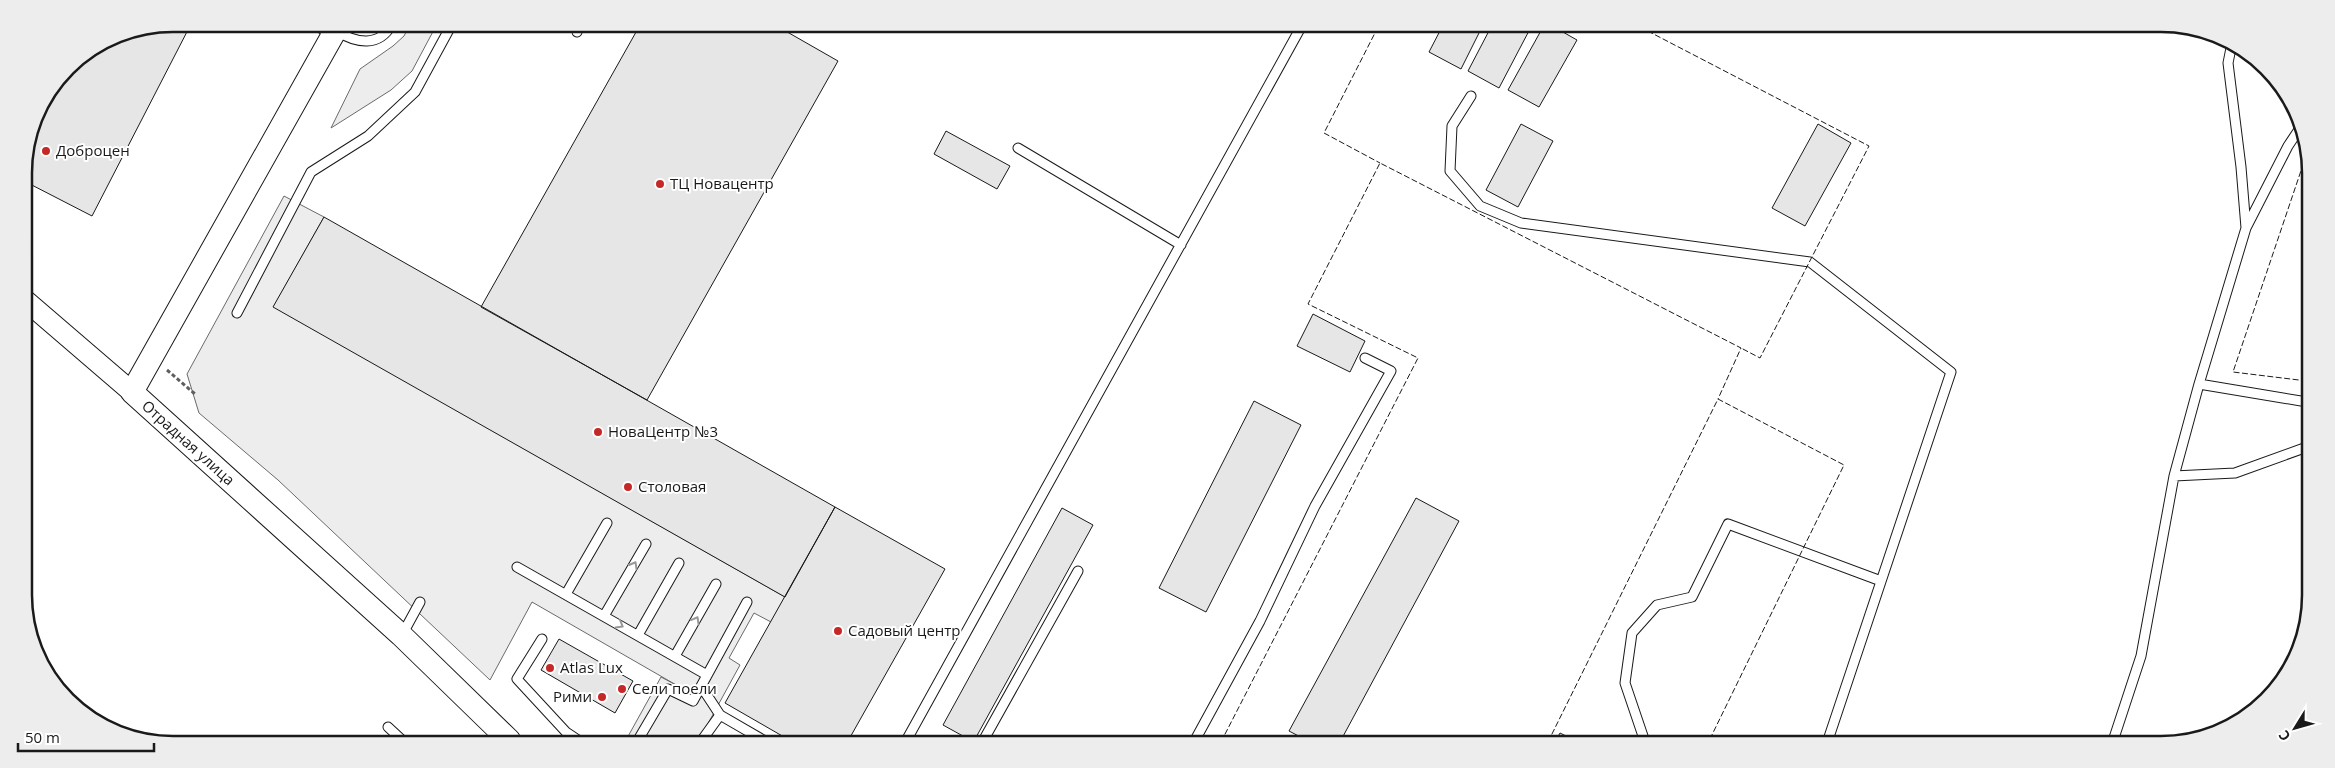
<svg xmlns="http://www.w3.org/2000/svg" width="2335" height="768" font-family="'Open Sans',sans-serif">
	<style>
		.built { fill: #ededed; stroke: #6a6a6a }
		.building { fill: #e6e6e6; stroke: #1a1a1a }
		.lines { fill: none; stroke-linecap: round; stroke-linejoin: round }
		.service-casing { stroke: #1a1a1a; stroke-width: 11 }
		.tertiary-casing { stroke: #1a1a1a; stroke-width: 22 }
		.secondary-casing { stroke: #1a1a1a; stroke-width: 24 }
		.path { stroke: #5f5f5f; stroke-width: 3; stroke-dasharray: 4 2.5; stroke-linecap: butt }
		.service { stroke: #fff; stroke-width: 9 }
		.tertiary { stroke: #fff; stroke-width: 20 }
		.secondary { stroke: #fff; stroke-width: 22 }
		.fence { stroke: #1a1a1a; stroke-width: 1; stroke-dasharray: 6 2.5; stroke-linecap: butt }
		.oneway { stroke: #989898 }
		.poi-dot { fill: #c62828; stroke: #fff; stroke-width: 2 }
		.labels { text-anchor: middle; stroke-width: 4; stroke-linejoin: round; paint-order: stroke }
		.poi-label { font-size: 15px; fill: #1a1a1a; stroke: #fff; text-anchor: start }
		.street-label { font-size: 15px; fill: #1a1a1a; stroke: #fff }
		.rim { fill: none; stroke: #1a1a1a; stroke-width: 2.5 }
	</style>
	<rect width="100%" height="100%" fill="#fff"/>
	<path class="built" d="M 410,24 L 437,24 L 412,71 L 391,90 L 331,128 L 360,69 L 393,46 L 404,36 Z
		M 284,196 L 324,217 L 274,306 L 785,597 L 771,622 L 754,613 L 729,658 L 740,665 L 699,740 L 626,740 L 661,677 L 678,686 L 532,602 L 490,680 L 278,480 L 199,413 L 187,374 Z"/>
	<path class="building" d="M 173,24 L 191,24 L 92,216 L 24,181 L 24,164 L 39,107 L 68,67 L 116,35 Z
		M 640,25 L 775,25 L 838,61 L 647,400 L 481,307 Z
		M 1442,27 L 1482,27 L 1461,69 L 1429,52 Z
		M 1491,27 L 1531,27 L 1499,88 L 1468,71 Z
		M 1543,27 L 1554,27 L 1577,40 L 1539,107 L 1508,90 Z
		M 1521,124 L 1553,141 L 1518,207 L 1486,190 Z
		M 1818,124 L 1851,143 L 1805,226 L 1772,208 Z
		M 946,131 L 1010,166 L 997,189 L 934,154 Z
		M 324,217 L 835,507 L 785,597 L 273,307 Z
		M 1313,314 L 1365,341 L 1350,372 L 1297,346 Z
		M 1254,401 L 1301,425 L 1206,612 L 1159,588 Z
		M 1416,498 L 1459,521 L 1340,742 L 1310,742 L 1289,731 Z
		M 835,507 L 945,569 L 848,741 L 791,741 L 725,703 Z
		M 1062,508 L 1093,525 L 974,741 L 972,741 L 943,725 Z
		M 559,639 L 633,681 L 615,713 L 541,670 Z
		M 1560,733 L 1580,743 L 1555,742 Z"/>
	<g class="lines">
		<g class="service-casing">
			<path id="service" d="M 313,24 L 333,35
				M 576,25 L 577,32
				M 336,31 C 356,43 379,48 392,24
				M 2232,43 L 2228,63 L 2241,167 L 2246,228
				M 1471,96 L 1452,126 L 1450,171 L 1480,206 L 1521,223 L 1810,262 L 1951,372 L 1827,743
				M 1018,148 L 1181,245
				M 237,313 L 311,172 L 368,136 L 415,92 L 452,24
				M 2199,384 L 2307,402
				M 2174,476 L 2235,473 L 2307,447
				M 517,567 L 707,675
				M 566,594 L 607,523
				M 604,616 L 646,544
				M 402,635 L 420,602
				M 638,635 L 679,563
				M 542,639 L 517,679 L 566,732 L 578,740
				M 675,656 L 716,584
				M 701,686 L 720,715 L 765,741
				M 388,727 L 402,740
				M 638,740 L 668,689 L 693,701 L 747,602
				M 702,740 L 720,715
				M 906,741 L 1301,27
				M 983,741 L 1078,571
				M 1194,742 L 1260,621 L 1315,506 L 1391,371 L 1365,358
				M 1642,743 L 1644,739 L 1625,683 L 1632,633 L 1657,605 L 1692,597 L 1728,524 L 1881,581
				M 2112,744 L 2141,656 L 2174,476 L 2199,384 L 2246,228 L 2288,146 L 2300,128"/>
		</g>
		<g class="tertiary-casing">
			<path id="tertiary" d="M 25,300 L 132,392"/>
		</g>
		<g class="secondary-casing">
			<path id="secondary" d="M 339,24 L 132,392 L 401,635 L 509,740"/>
		</g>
		<path class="path" d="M 167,370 L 195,394"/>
		<use href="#service" class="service"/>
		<use href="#tertiary" class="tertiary"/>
		<use href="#secondary" class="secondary"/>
		<path class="fence" d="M 1378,27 L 1324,133 L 1380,163
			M 1640,27 L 1869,146 L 1760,358 L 1741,348
			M 2307,381 L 2233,372 L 2308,150
			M 1221,742 L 1418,358 L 1308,304 L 1380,163 L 1741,348 L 1718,399
			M 1548,742 L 1718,399 L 1844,465 L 1708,743"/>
	</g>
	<defs><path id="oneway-chevron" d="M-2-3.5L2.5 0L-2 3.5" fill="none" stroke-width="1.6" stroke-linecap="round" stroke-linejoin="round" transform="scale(1.25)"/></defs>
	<g class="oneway">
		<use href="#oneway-chevron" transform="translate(634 565) rotate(-60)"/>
		<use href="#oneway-chevron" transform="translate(696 620) rotate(-61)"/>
		<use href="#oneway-chevron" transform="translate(620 625) rotate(30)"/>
	</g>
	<g class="poi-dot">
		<circle cx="46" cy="151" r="5"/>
		<circle cx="660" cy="184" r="5"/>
		<circle cx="598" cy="432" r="5"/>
		<circle cx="628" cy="487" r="5"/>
		<circle cx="838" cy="631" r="5"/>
		<circle cx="550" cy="668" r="5"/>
		<circle cx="622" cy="689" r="5"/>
		<circle cx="602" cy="697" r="5"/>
	</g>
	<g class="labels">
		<g class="poi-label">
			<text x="56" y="156">Доброцен</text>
			<text x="670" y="189">ТЦ Новацентр</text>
			<text x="608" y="437">НоваЦентр №3</text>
			<text x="638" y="492">Столовая</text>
			<text x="848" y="636">Садовый центр</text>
			<text x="560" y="673">Atlas Lux</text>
			<text x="632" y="694">Сели поели</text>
			<text x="592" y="702" text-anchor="end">Рими</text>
		</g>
		<g class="street-label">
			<text transform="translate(188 443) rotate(42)" y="5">Отрадная улица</text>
		</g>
	</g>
	<path d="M0 0H2335V768H0ZM173 32H2161A141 141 0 0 1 2302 173V595A141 141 0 0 1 2161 736H173A141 141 0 0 1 32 595V173A141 141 0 0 1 173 32Z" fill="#ededed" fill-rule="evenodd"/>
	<path class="rim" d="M173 32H2161A141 141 0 0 1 2302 173V595A141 141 0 0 1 2161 736H173A141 141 0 0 1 32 595V173A141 141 0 0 1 173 32Z"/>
	<g transform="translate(2295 728) rotate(233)" stroke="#ffffff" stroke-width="4" paint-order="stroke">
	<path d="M0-4L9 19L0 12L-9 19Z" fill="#1a1a1a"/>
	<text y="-8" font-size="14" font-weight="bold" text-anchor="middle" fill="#1a1a1a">С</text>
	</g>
	<path d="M18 743v8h136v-8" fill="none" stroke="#1a1a1a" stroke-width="2.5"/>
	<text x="25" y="743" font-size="15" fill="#1a1a1a" stroke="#ffffff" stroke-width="4" paint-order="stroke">50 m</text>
</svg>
